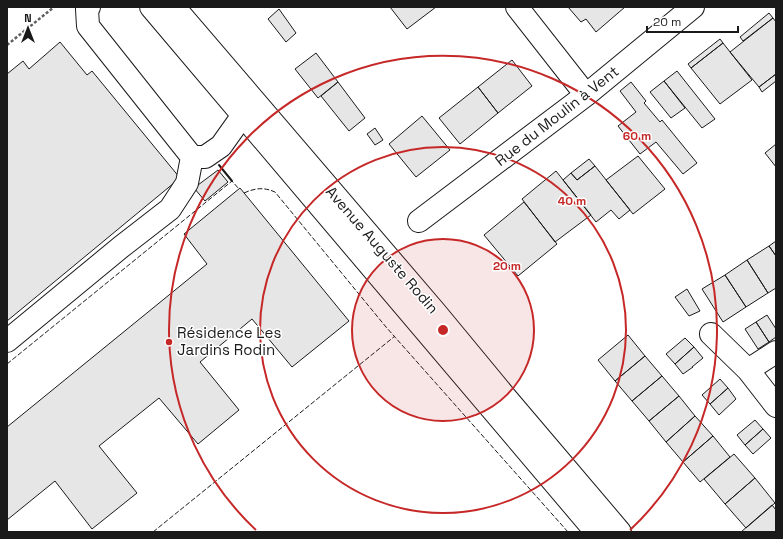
<svg xmlns="http://www.w3.org/2000/svg" width="783" height="539" font-family="'Space Grotesk',sans-serif">
	<style>
		.building { fill: #e6e6e6; stroke: #1a1a1a }
		.lines { fill: none; stroke-linecap: round; stroke-linejoin: round }
		.minor-casing { stroke: #1a1a1a; stroke-width: 24 }
		.path { stroke: #5f5f5f; stroke-width: 2.5; stroke-dasharray: 3 2; stroke-linecap: butt }
		.minor { stroke: #fff; stroke-width: 22 }
		.fence { stroke: #1a1a1a; stroke-width: 1; stroke-dasharray: 5 2; stroke-linecap: butt }
		.wall { stroke: #1a1a1a; stroke-width: 2 }
		.ring { fill: none; stroke: #c62828; stroke-width: 2 }
		.poi-dot { fill: #c62828; stroke: #fff; stroke-width: 1.5 }
		.labels { text-anchor: middle; stroke-width: 3; stroke-linejoin: round; paint-order: stroke }
		.street-label { font-size: 15px; fill: #1a1a1a; stroke: #fff }
		.poi-label { font-size: 15px; fill: #1a1a1a; stroke: #fff; text-anchor: start }
		.centre { fill: #c62828; stroke: #fff; stroke-width: 2 }
		.ring-label { font-size: 12px; text-anchor: middle; font-weight: bold; fill: #c62828; stroke: #fff; stroke-width: 3; stroke-linejoin: round; paint-order: stroke }
	</style>
	<rect width="100%" height="100%" fill="#fff"/>
	<path class="building" d="M 390,7 L 436,7 L 407,29 Z
		M 568,7 L 625,7 L 596,32 L 586,19 L 581,22 Z
		M 279,9 L 296,33 L 286,42 L 268,19 Z
		M 769,13 L 773,18 L 743,41 L 740,37 Z
		M 773,18 L 776,22 L 776,74 L 759,87 L 730,52 Z
		M 720,39 L 723,43 L 691,68 L 688,64 Z
		M 60,42 L 87,75 L 92,71 L 180,178 L 7,321 L 7,74 L 23,61 L 29,69 Z
		M 723,43 L 752,80 L 720,104 L 691,68 Z
		M 316,53 L 338,82 L 318,98 L 295,69 Z
		M 512,60 L 532,86 L 498,113 L 478,87 Z
		M 677,71 L 715,119 L 702,128 L 664,81 Z
		M 776,74 L 776,81 L 762,92 L 759,87 Z
		M 664,81 L 685,108 L 671,118 L 650,92 Z
		M 338,82 L 365,118 L 349,131 L 321,96 Z
		M 631,82 L 646,101 L 644,103 L 660,122 L 662,120 L 697,163 L 683,174 L 656,142 L 640,154 L 618,126 L 636,112 L 620,91 Z
		M 478,87 L 498,113 L 460,144 L 439,118 Z
		M 422,116 L 450,150 L 416,177 L 389,144 Z
		M 375,128 L 383,140 L 375,145 L 367,134 Z
		M 776,144 L 776,167 L 765,153 Z
		M 638,156 L 665,189 L 633,214 L 606,180 Z
		M 589,159 L 595,166 L 577,180 L 571,173 Z
		M 595,166 L 630,210 L 619,219 L 611,210 L 596,222 L 563,180 L 571,173 L 577,180 Z
		M 218,170 L 228,182 L 205,201 L 194,188 Z
		M 556,171 L 591,215 L 555,242 L 522,199 Z
		M 240,188 L 349,321 L 292,367 L 252,319 L 200,362 L 239,410 L 198,444 L 159,398 L 99,446 L 137,493 L 92,529 L 55,481 L 7,520 L 7,427 L 207,264 L 184,234 Z
		M 524,202 L 557,244 L 518,276 L 484,235 Z
		M 776,241 L 776,256 L 769,246 Z
		M 769,246 L 776,256 L 776,288 L 768,293 L 747,260 Z
		M 747,260 L 768,293 L 746,307 L 725,275 Z
		M 725,275 L 746,307 L 723,322 L 702,289 Z
		M 687,289 L 700,311 L 689,316 L 675,297 Z
		M 767,315 L 776,329 L 776,337 L 769,342 L 756,322 Z
		M 756,322 L 769,342 L 758,349 L 745,329 Z
		M 628,335 L 645,356 L 615,381 L 598,360 Z
		M 685,338 L 694,347 L 675,364 L 666,354 Z
		M 694,347 L 703,358 L 692,367 L 693,367 L 683,374 L 675,364 Z
		M 645,356 L 662,376 L 632,401 L 615,381 Z
		M 662,376 L 679,396 L 649,421 L 632,401 Z
		M 720,379 L 728,388 L 710,404 L 702,395 Z
		M 728,388 L 736,399 L 719,415 L 710,404 Z
		M 679,396 L 695,416 L 666,442 L 649,421 Z
		M 695,416 L 713,436 L 683,462 L 666,442 Z
		M 755,420 L 763,429 L 745,445 L 737,435 Z
		M 763,429 L 771,438 L 753,454 L 745,445 Z
		M 713,436 L 730,457 L 700,482 L 683,462 Z
		M 734,454 L 755,478 L 725,504 L 704,479 Z
		M 755,478 L 775,503 L 746,528 L 725,504 Z
		M 772,505 L 776,510 L 776,532 L 741,532 Z"/>
	<g class="lines">
		<g class="minor-casing">
			<path id="minor" d="M 89,7 L 87,9 L 88,26 L 192,157 L 205,157 L 221,146 L 243,115
				M 151,7 L 596,532
				M 174,7 L 436,313 L 507,399 L 620,532
				M 517,7 L 586,95
				M 419,221 L 586,95 L 693,7
				M 711,334 L 748,370 L 776,406
				M 7,341 L 121,247 L 170,209 L 187,183 L 192,157
				M 748,370 L 776,352"/>
		</g>
		<path class="path" d="M 7,45 L 54,7"/>
		<use href="#minor" class="minor"/>
		<path class="fence" d="M 244,193 C 255,188 264,187 275,192 L 386,327 L 568,532
			M 7,364 L 232,181 L 239,189
			M 153,532 L 395,336"/>
		<path class="wall" d="M 219,165 L 232,181"/>
	</g>
	<circle cx="443" cy="330" r="91" fill="#c62828" fill-opacity=".12"/>
	<g class="ring">
		<circle cx="443" cy="330" r="91"/>
		<circle cx="443" cy="330" r="183"/>
		<path d="M256 530A274 274 0 1 1 630 530"/>
	</g>
	<circle class="poi-dot" cx="169" cy="342" r="4"/>
	<g class="labels">
		<g class="street-label">
			<text transform="translate(557 116) rotate(-38)" y="5">Rue du Moulin à Vent</text>
			<text transform="translate(382 250) rotate(49)" y="5">Avenue Auguste Rodin</text>
		</g>
		<g class="poi-label">
			<text x="177" y="338">Résidence Les<tspan x="177" dy="17">Jardins Rodin</tspan></text>
		</g>
	</g>
	<circle cx="443" cy="330" r="6" class="centre"/>
	<g class="ring-label">
		<text x="637" y="140">60 m</text>
		<text x="572" y="205">40 m</text>
		<text x="507" y="270">20 m</text>
	</g>
	<rect width="783" height="539" fill="none" stroke="#1a1a1a" stroke-width="16"/>
	<g transform="translate(28 28)" stroke="#ffffff" stroke-width="3" paint-order="stroke">
	<path d="M0-3L7 15L0 10L-7 15Z" fill="#1a1a1a"/>
	<text y="-6" font-size="11" font-weight="bold" text-anchor="middle" fill="#1a1a1a">N</text>
	</g>
	<path d="M647 26v6h91v-6" fill="none" stroke="#1a1a1a" stroke-width="2"/>
	<text x="653" y="26" font-size="12" fill="#1a1a1a" stroke="#ffffff" stroke-width="3" paint-order="stroke">20 m</text>
</svg>
